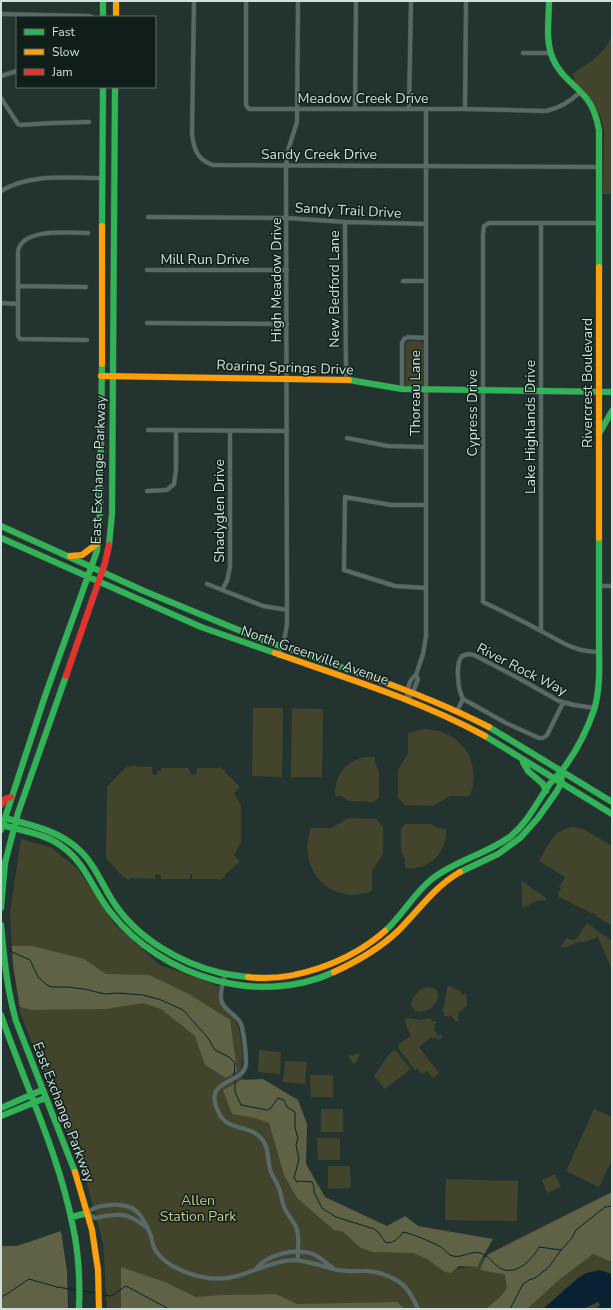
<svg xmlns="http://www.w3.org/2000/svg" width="613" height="1310" font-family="'Nunito Sans',sans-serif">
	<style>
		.green { fill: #42442c }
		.forest { fill: #5f6244 }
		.water { fill: #092133 }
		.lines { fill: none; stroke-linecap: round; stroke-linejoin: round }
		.stream { stroke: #092133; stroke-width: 1 }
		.street-casing { stroke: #3e4e4a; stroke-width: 5 }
		.fast-casing { stroke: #3e4e4a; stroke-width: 7 }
		.slow-casing { stroke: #3e4e4a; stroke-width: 7 }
		.jam-casing { stroke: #3e4e4a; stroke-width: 7 }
		.street { stroke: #5b6966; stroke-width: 4 }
		.fast { stroke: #30b455; stroke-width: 6 }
		.slow { stroke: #ff9f0a; stroke-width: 6 }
		.jam { stroke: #e5322d; stroke-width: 6 }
		.labels { text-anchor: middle; stroke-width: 3; stroke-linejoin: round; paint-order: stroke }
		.street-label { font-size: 14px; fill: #cee1dc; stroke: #111f1b }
		.park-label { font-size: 14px; fill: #c8ca8d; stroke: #111f1b }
	</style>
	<rect width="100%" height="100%" fill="#223330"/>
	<path class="green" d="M 611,36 L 612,36 L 612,194 L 603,194 L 604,131 C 600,108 590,96 574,81 L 573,74 C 586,64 607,53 611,36 Z
		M 409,341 L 420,341 L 424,344 L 423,384 L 421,387 L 409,387 L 406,385 L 406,343 Z
		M 253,708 L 283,708 L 282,777 L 252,776 Z
		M 292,708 L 323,709 L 322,777 L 291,777 Z
		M 424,729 C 462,730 482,762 470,796 L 450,796 L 433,806 L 405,805 L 398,798 L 398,770 L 408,753 L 408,733 Z
		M 367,757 L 375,757 L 375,763 L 379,772 L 379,797 L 374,802 L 349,801 L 341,796 L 335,796 C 334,775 346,760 367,757 Z
		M 131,766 L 152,767 L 152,774 L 157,775 L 157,771 L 161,771 L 161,768 L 189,768 L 191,775 L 196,775 L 197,768 L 218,768 L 219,767 L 225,770 L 225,772 L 240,787 L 234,793 L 241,805 L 241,842 L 234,855 L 240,861 L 224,876 L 225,878 L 218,880 L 218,879 L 192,879 L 192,874 L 190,874 L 190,879 L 161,879 L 160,874 L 155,874 L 155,879 L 130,878 L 130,880 L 123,877 L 106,858 L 107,787 L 125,768 Z
		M 348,818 L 376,819 L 383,827 L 383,854 L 372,871 L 372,891 C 330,907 296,869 311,828 L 331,828 Z
		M 406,824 L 431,824 L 440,829 L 446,829 C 447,853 429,871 405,868 L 405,860 L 401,851 L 401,828 Z
		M 574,827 L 585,830 L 612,846 L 612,926 L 596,916 L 594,913 L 591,913 L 559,897 L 558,893 L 561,888 L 559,887 L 565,877 L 539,861 C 548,846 554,828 574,827 Z
		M 21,839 L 50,847 L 77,868 L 115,925 L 160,965 L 219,986 C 216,1013 227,1006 237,1024 C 241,1031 243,1055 242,1064 C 242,1067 240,1070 239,1073 L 278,1122 L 314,1198 L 455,1269 L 476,1266 L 487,1255 L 515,1240 L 612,1192 L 612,1309 L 107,1309 L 103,1243 L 85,1177 L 20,1013 L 13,965 L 10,912 Z
		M 522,881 L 546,898 L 546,900 L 537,901 L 522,908 L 522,893 L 521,882 Z
		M 587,923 L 612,941 L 612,970 L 598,937 L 583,943 L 582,941 L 562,948 L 561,947 L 566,938 L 571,940 L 576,939 Z
		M 448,986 L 451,986 L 454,989 L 460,991 L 463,995 L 466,993 L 467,1006 L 458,1013 L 459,1016 L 457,1017 L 459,1020 L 456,1022 L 451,1015 L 449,1017 L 447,1015 L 444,1017 L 443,1015 L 445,1014 L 442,1010 C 446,1002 445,994 448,986 Z
		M 426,987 C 450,986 434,1017 415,1011 L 411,1005 C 412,996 418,990 426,987 Z
		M 408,1018 L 421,1020 L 430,1018 L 433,1022 L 435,1021 L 437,1022 L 434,1025 L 436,1027 L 434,1029 L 439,1036 L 440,1034 L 443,1037 L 438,1040 L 436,1037 L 433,1039 L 431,1037 L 419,1047 L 439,1073 L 433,1078 L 427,1071 L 422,1074 L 417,1068 L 415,1070 L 398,1048 L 399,1044 L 411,1036 C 409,1032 405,1023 405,1019 Z
		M 259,1050 L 281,1052 L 280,1074 L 258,1072 Z
		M 395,1050 L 411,1069 L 385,1089 L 374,1076 L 390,1053 Z
		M 359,1053 L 360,1054 L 354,1065 L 348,1056 Z
		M 285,1061 L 307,1062 L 305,1084 L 283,1082 Z
		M 310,1075 L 333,1075 L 333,1097 L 311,1097 Z
		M 321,1109 L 343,1109 L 343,1132 L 321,1132 Z
		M 594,1109 L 612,1117 L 612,1160 L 599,1187 L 566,1171 Z
		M 317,1138 L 340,1138 L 340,1160 L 318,1160 Z
		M 328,1166 L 350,1166 L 351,1188 L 328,1189 Z
		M 555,1174 L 561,1187 L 547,1193 L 542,1180 Z
		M 446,1179 L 518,1181 L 517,1221 L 445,1220 Z"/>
	<path class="forest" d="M 12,946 L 32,946 L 84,959 L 106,974 L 149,975 L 189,994 L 230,1020 L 237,1071 L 226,1078 L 205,1065 L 195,1036 L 161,1009 L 143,1003 L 106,1009 L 33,1010 L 20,1007 L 13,965 Z
		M 263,1079 L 298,1100 L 307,1124 L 306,1164 L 325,1197 L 387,1226 L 405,1216 L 418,1226 L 493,1239 L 477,1267 L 459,1266 L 451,1273 L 445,1272 L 427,1259 L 413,1253 L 373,1252 L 361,1248 L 343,1232 L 334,1230 L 297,1198 L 284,1175 L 269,1123 L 255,1118 L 232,1114 L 223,1090 L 241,1080 Z
		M 612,1192 L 612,1262 L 593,1254 L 560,1279 L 527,1309 L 486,1309 L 501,1296 L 507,1288 L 505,1275 C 497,1272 487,1273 480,1269 L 487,1255 Z
		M 61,1231 L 67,1271 L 68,1309 L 1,1309 L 1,1246 L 17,1246 Z
		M 121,1267 L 165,1282 L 196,1297 L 224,1295 L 276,1294 L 297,1304 L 397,1302 L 405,1309 L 121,1309 Z"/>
	<path class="water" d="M 600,1270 L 612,1274 L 612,1309 L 596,1309 L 600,1305 L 598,1302 L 583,1309 L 543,1309 L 578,1278 L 586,1273 Z"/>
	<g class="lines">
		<path class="stream" d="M 10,951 L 30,960 L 38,977 L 47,985 L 52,987 L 67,987 L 84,989 L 105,994 L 118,993 L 143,995 L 161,1000 L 183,1010 L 208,1038 L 215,1050 L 229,1057 L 235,1063 L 234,1076
			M 235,1081 L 235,1092 L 241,1105 L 267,1110 L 271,1108 L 278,1098 L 284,1100 L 287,1107 L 295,1112 L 295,1128 L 298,1138 L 296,1145 L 299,1159 L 294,1178 L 297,1182 L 300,1181 L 312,1182 L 314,1187 L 314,1192 L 322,1208 L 336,1217 L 374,1229 L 379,1233 L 385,1242 C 392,1245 399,1238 403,1232 C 410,1233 434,1243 441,1247 C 444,1249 447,1253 450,1255 C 460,1260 471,1250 480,1253 C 489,1255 493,1264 500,1268 C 516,1277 533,1259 539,1247 L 561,1250
			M 81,1291 L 96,1293
			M 101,1294 L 111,1296 L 126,1286 L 169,1309
			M 1,1297 L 7,1294 L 29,1279 L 57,1287 L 76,1290
			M 510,1309 L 523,1284 L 529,1280 L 535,1278 L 549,1267 L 561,1250 L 572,1238 L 576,1230 L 605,1207 L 612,1206"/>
		<g class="street-casing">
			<path id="street" d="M 194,1 L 192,134 C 194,149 197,160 213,165 L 599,167
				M 246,1 L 246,105 L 249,109 L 465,109 L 546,111 C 560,108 570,102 580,92
				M 1,14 L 89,16 L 92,17
				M 523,53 L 551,53
				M 1,76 L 17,71
				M 1,98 L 18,124 L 20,125 L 53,123 L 89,122
				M 355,109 L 356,1
				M 409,109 L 411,1
				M 465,109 L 466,1
				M 1,191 C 31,173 69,178 102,178
				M 148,217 L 287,218 L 345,222 L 426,224
				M 345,222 L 346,379
				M 541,223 L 541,631
				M 599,223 L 489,223 L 484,226 L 483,234 L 483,602 C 502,611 521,620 539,630 C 561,641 573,652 599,652
				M 147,270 L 287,270
				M 403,281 L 426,281
				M 18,286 L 86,287
				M 1,303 L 18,304
				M 147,323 L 287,324
				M 87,340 L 20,339 L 18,336 L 18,251 C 23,227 70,233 88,233
				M 402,389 L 402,343 L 404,339 L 408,337 L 426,338
				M 148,430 L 287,431
				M 347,438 L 388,446 L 426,447
				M 147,491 L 167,490 L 174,484 L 176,470 L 176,430
				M 207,584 L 263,606 L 287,610
				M 599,586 L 612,586
				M 426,588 L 395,586 L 344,570 L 345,497 L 391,505 L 426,505
				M 222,590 L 227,581 L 230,567 L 230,431
				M 279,656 L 285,636 L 287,624 L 286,165 L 289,147 L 297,122 L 298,1
				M 463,699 L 506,723 L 539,738 L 543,738 L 547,735 L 563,703
				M 407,700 L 413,692 L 418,679 L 416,675 L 423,654 L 426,636 L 426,109
				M 407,700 C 407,691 408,680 416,675
				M 457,711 L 463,699 C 458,690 455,664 462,656 L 468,654 L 474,655 L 520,679 L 559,701 L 574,705 L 595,708
				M 225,975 C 223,982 220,991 221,999 C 222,1009 235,1014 240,1022 C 244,1029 246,1055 246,1064 C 244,1086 199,1077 220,1115 C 228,1130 247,1125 259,1136 C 271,1147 266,1159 271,1172 C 273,1177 276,1181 278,1186 C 282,1193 281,1202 285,1209 C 288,1216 295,1222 297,1230 C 300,1240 297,1250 298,1260
				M 146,1227 C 127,1212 118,1213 95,1218 L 87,1213 C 93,1207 101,1206 110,1205 C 136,1203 142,1214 151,1236 C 152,1241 153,1247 156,1251 C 165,1266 192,1276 208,1278 C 237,1282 258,1266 284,1261 C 304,1258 319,1266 338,1270 C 348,1272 358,1271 368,1271 C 381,1272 397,1278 406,1288 C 411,1294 415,1302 418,1309
				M 255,1270 C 267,1254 296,1247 315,1255 C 321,1258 327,1264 333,1268"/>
		</g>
		<g class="fast-casing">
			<path id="fast" d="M 103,1 L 103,17
				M 549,1 C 549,20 545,41 553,59 C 560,76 576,85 587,99 C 594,108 597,119 599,130 L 599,267
				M 102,226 L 103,87
				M 349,380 L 402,389 L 612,392
				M 600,432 L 612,411
				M 1,526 L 144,591 L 260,639 L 364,675
				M 1,538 L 201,627 L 275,653
				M 109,545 L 112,514 L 115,87
				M 489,727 L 612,802
				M 485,736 L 612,814
				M 523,762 L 528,771 L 543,784 L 546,791
				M 5,818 C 30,825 57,830 77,848 C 94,862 102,885 114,903 C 138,939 180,963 221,973 C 230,975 239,976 248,977
				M 2,825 C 23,831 47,834 64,848 C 87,865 94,893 112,914 C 162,977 259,1007 334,972
				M 1,830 L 45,696 L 97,551 L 100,510 L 102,364
				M 460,872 L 498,854 L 520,838 L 538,818 L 557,791 L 561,783 L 562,772
				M 1,908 L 5,863 L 18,813 L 66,676
				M 1,925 C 4,958 7,989 16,1021 L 75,1172
				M 385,931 C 403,915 413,894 432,879 C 456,860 487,854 511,836 C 528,822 537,802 549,785 C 553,779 559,775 563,769 C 576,752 587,730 594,710 C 601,687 599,662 599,638 C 599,605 599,571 599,538
				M 1,1015 C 25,1085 59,1154 73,1227 C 79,1254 80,1282 79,1309
				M 1,1108 L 42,1090
				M 1,1116 L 45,1098
				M 72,1217 L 87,1213"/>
		</g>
		<g class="slow-casing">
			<path id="slow" d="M 116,1 L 116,17
				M 599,267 L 599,538
				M 102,364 L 102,226
				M 101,376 L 349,380
				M 70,556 L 82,555 L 98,543
				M 275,653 C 346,678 419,700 485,736
				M 364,675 C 407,690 448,706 489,727
				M 334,972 C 358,961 379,949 398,931 C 419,910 434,887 460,872
				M 248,977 C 294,983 351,961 385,931
				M 75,1172 L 92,1230 L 98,1270 L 99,1309"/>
		</g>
		<g class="jam-casing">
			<path id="jam" d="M 66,676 L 105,563 L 109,545
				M 1,805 L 5,799 L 11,797"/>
		</g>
		<use href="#street" class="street"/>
		<use href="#fast" class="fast"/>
		<use href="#slow" class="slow"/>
		<use href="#jam" class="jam"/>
	</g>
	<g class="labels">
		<g class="street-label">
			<text x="363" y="103">Meadow Creek Drive</text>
			<text x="319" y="159">Sandy Creek Drive</text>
			<text transform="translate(348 210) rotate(3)" y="5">Sandy Trail Drive</text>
			<text x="205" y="264">Mill Run Drive</text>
			<text transform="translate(276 280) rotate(-90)" y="5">High Meadow Drive</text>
			<text transform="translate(334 289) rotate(-90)" y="5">New Bedford Lane</text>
			<text transform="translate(285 367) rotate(2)" y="5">Roaring Springs Drive</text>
			<text transform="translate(587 383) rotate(-90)" y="5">Rivercrest Boulevard</text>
			<text transform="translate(415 393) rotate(-90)" y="5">Thoreau Lane</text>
			<text transform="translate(472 413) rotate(-90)" y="5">Cypress Drive</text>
			<text transform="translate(530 427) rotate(-90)" y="5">Lake Highlands Drive</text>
			<text transform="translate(98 470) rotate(-88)" y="5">East Exchange Parkway</text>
			<text transform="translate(219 511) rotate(-90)" y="5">Shadyglen Drive</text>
			<text transform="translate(315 655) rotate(19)" y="5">North Greenville Avenue</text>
			<text transform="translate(522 669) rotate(27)" y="5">River Rock Way</text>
			<text transform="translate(64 1112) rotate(69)" y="5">East Exchange Parkway</text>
		</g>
		<g class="park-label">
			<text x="198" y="1205">Allen<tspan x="198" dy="16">Station Park</tspan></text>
		</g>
	</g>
	<rect width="613" height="1310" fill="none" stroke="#cee1dc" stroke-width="4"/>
	<rect x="16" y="16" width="140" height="72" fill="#111f1b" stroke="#5d6d68"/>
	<rect x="24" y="29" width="20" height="6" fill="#30b455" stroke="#5d6d68"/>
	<text x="52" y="36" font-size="12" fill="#cee1dc">Fast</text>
	<rect x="24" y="49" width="20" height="6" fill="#ff9f0a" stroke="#5d6d68"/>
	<text x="52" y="56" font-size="12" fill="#cee1dc">Slow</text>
	<rect x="24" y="69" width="20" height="6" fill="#e5322d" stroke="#5d6d68"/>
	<text x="52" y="76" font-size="12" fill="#cee1dc">Jam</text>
</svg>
